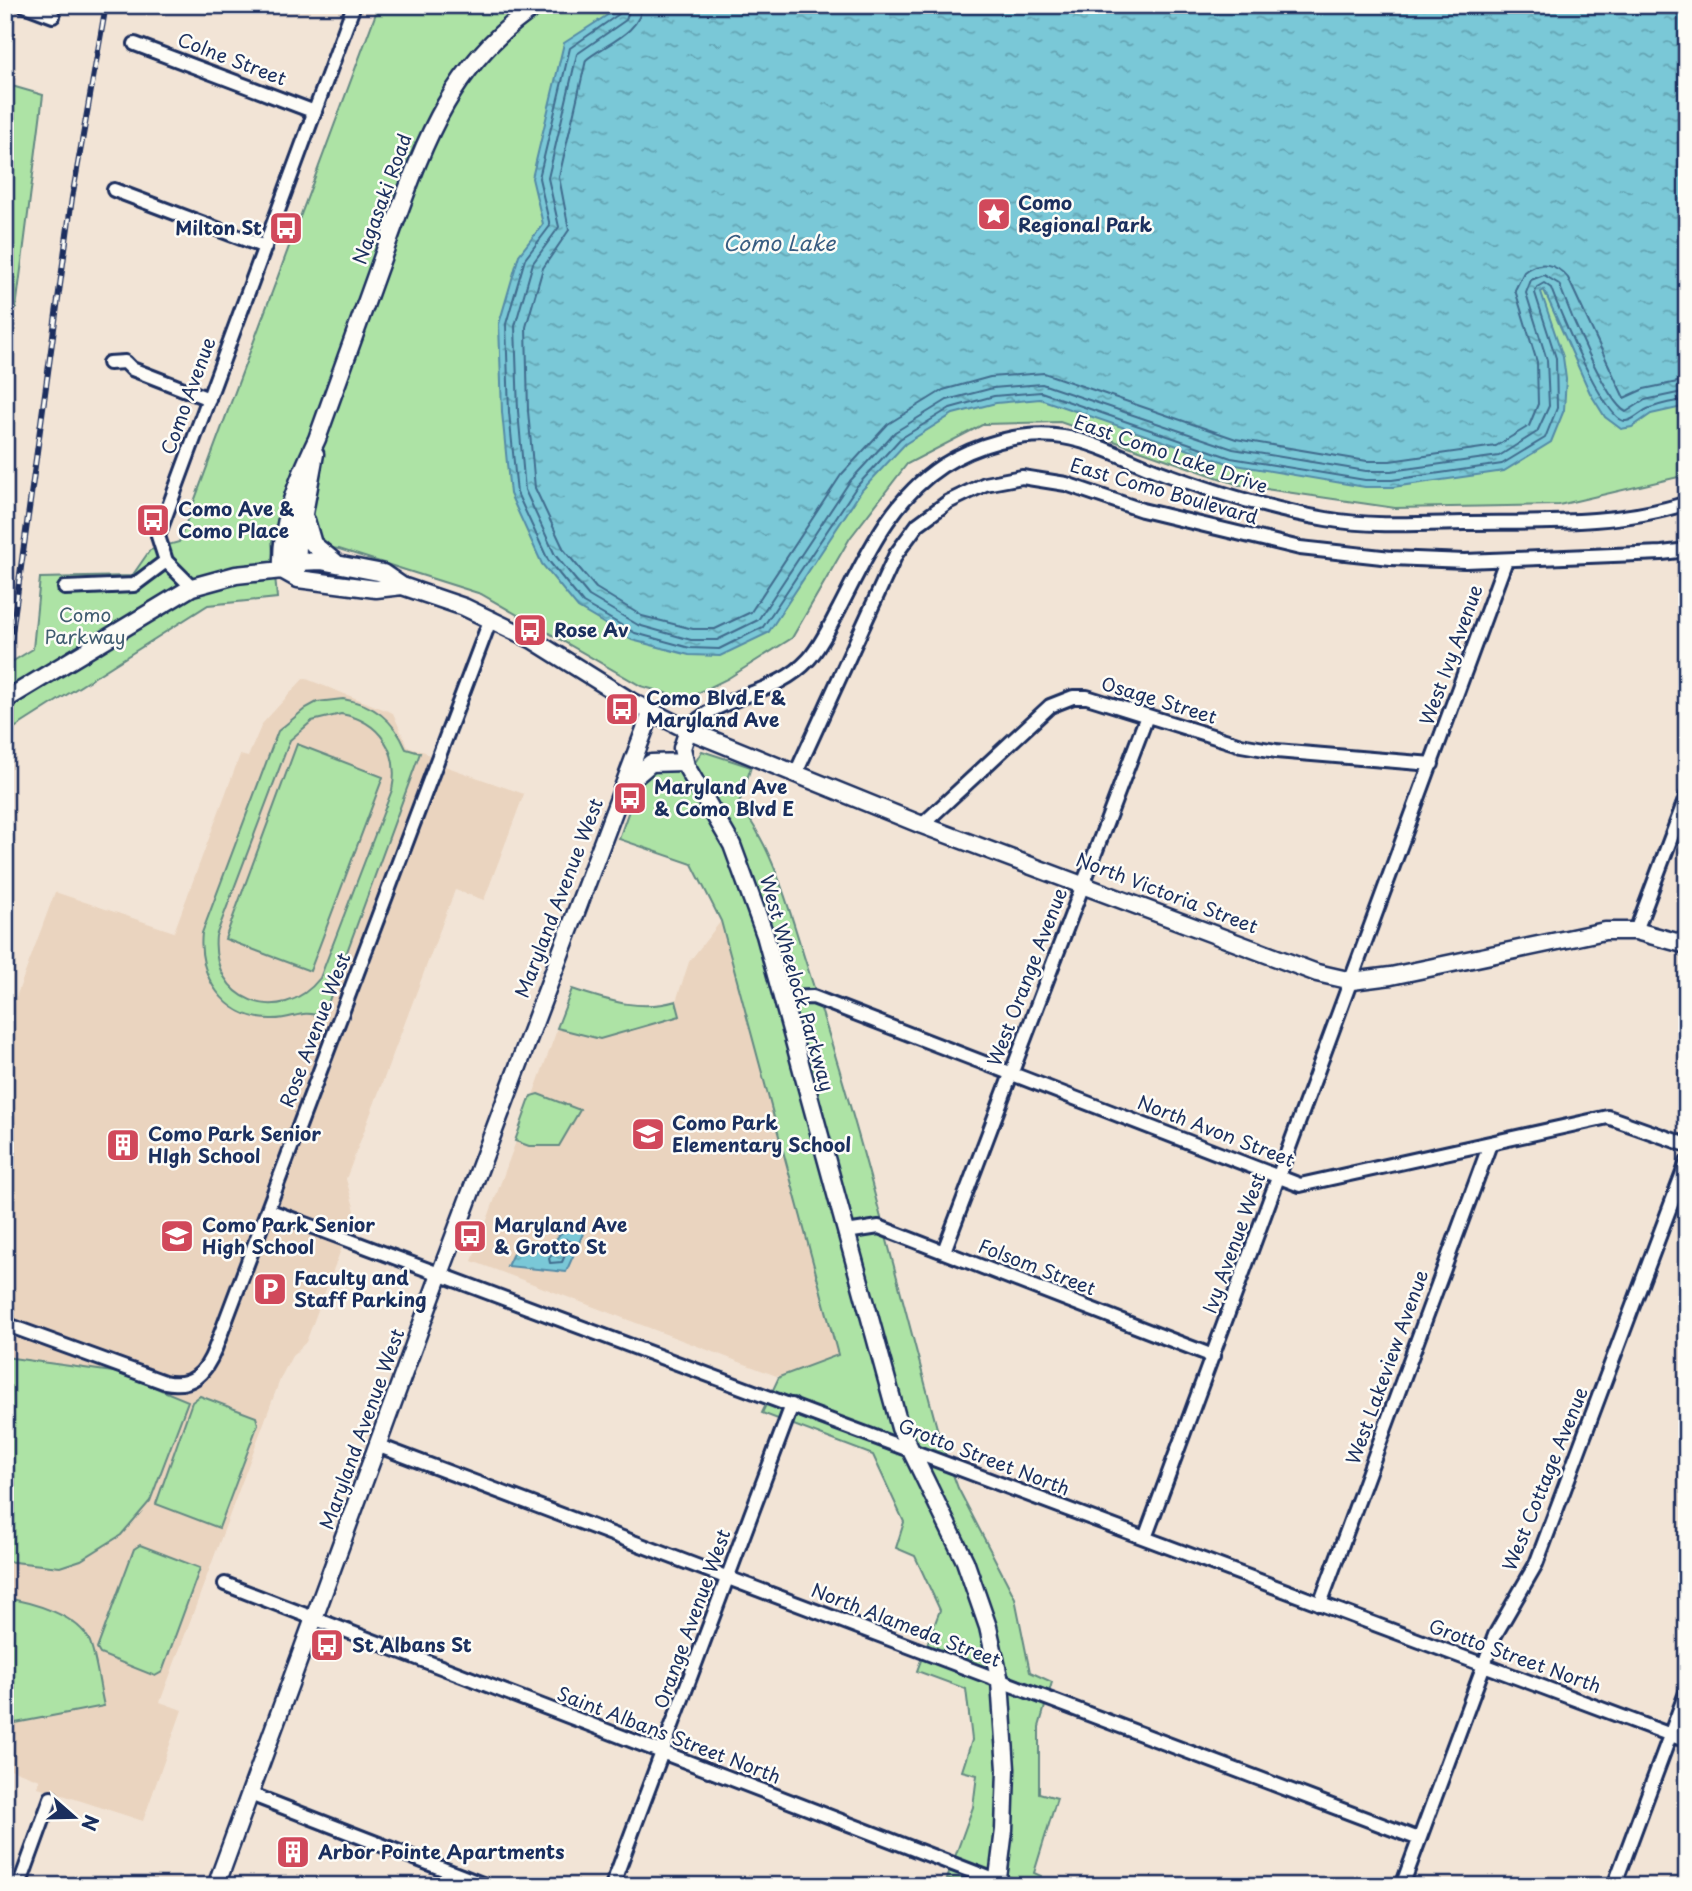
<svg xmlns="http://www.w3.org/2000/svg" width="1692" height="1891" font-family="'Playpen Sans',sans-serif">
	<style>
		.built { fill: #ead4bf }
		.park { fill: #ade3a5; stroke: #648982; stroke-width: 2; fill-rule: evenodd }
		.water { fill: url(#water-ripples); stroke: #548ba7; stroke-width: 2 }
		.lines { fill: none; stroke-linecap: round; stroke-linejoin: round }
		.shore { stroke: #416c8e; stroke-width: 2 }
		.minor-casing { stroke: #1b2f5e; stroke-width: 18 }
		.tertiary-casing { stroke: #1b2f5e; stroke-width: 21 }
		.minor { stroke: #fdfcf7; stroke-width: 12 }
		.tertiary { stroke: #fdfcf7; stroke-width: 16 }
		.rail-casing { stroke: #1b2f5e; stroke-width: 6 }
		.rail { stroke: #fdfcf7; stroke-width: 3.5; stroke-dasharray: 10; stroke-linecap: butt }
		.labels { text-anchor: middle; stroke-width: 5; stroke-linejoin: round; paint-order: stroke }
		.street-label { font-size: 19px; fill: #1b2f5e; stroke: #fdfcf7 }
		.poi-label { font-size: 19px; font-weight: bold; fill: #1b2f5e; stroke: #fdfcf7; text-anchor: start }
		.park-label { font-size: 19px; fill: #405c70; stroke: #fdfcf7 }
		.water-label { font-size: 21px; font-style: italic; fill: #385d82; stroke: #fdfcf7 }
	</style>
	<defs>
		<pattern id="water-ripples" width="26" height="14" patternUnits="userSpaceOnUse" patternTransform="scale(1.75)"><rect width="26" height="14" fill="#7ac8d7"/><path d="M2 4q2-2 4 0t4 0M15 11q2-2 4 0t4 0" fill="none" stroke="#63a3b2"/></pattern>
	</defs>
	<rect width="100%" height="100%" fill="#f2e4d6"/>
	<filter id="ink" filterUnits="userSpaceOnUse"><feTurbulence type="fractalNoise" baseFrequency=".0143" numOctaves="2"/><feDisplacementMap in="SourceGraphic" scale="14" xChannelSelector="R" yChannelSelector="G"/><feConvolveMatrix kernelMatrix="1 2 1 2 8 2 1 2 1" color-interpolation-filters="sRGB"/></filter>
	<g filter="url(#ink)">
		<path class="built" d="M 304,678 L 393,713 L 407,746 L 425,752 L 439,764 L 524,794 L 484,900 L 455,890 L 346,1179 L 358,1221 L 340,1252 L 306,1342 L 292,1356 L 281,1377 L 160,1702 L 182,1710 L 143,1821 L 38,1787 L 40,1780 L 5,1767 L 5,1027 L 55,892 L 174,932 L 240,755 L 248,757 L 262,724 Z
			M 721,921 L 851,1404 L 472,1261 L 572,989 L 628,1006 L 659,1006 L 676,1001 L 689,962 Z"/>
		<path class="park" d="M 379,5 L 1687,5 L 1687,475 L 1559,505 L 1395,508 L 1239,485 L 1060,422 L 984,424 L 907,464 L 850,538 L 792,638 L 727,679 L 686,699 L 641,686 L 481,594 L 339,549 L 272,541 L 277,598 L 208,605 L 5,734 L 5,666 L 33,649 L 40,578 L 132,576 L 150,550 L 179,542 Z
			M 5,84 L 43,95 L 16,309 L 5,305 Z
			M 343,699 C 374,704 394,720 406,749 L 420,753 L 323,1017 C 299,1008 295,1020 271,1019 C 224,1019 197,975 202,933 L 278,731 L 306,708 L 317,702 ZM 341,714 C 380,721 400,752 392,790 L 320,978 C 280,1029 210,1000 216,936 L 290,740 L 312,721 Z
			M 297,744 L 383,777 L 310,971 L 225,939 Z
			M 702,751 L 751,767 L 739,804 C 775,850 790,914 808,969 C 859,1123 897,1282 940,1439 L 958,1488 L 1015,1598 L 1030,1672 L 1052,1682 L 1039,1727 L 1039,1793 L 1057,1798 L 1034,1873 L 1041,1876 L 1037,1886 L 961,1886 L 961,1883 L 947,1879 L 973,1807 L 977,1775 L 962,1771 L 972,1740 L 966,1689 L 917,1671 L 940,1610 L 915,1556 L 896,1548 L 904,1522 L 873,1455 L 762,1413 L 779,1377 L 838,1355 L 721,921 L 692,864 L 619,839 L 641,776 C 653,768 662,766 675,771 L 696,761 Z
			M 572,989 C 607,1000 639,1012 676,1001 L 680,1016 L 600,1039 L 557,1028 Z
			M 538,1094 L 580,1110 L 559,1146 L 529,1146 L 515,1141 L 531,1096 Z
			M 5,1357 L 120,1373 L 188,1401 L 150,1501 L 121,1535 L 81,1560 L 60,1567 L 5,1561 Z
			M 200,1396 L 256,1417 L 258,1424 L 219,1528 L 156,1504 L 192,1402 Z
			M 140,1545 L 200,1568 L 162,1672 L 155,1676 L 100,1654 L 97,1649 L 134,1549 Z
			M 5,1598 C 31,1602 79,1615 90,1642 C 97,1661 99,1685 104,1706 L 5,1725 Z"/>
		<path class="water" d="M 623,5 L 1687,5 L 1687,406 L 1651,414 L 1632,427 L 1621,429 L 1605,417 L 1590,393 L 1544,290 L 1541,292 L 1563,357 L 1566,379 L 1564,410 L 1551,442 L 1504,471 L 1393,487 L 1365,487 L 1230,464 L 1040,399 L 996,403 L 953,414 L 905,444 L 862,490 L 768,633 L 720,656 L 689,655 L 632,640 L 578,608 L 542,564 L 510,494 L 502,412 L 499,324 L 519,255 L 543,224 L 532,178 L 564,43 Z
			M 569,1222 L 586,1227 L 566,1272 L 507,1266 L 517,1245 L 548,1250 Z"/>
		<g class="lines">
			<path class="shore" d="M 622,5 L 619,14 L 570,48 L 539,178 L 550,226 L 525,259 L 506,324 L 509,412 L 517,493 L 548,560 L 583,603 L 635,633 L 690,648 L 719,649 L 763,627 L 857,486 L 900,439 L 950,408 L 994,396 L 1041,392 L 1231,458 L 1365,480 L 1392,480 L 1502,464 L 1545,438 L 1557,408 L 1556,358 L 1535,293 L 1537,287 L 1544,283 L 1551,288 C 1558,308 1606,424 1626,421 C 1635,420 1642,410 1650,408 C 1661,404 1675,401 1687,400
				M 631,5 L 626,20 L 577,54 L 548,178 L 559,227 L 533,263 L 515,326 L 518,411 L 525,490 L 555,555 L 589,596 L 638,625 L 691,640 L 717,640 L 758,620 L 850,481 L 895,432 L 947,400 L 993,388 L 1042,384 L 1233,449 L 1366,471 L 1391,471 L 1499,456 L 1537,432 L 1549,406 L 1547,360 L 1526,293 L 1531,280 L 1544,275 L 1559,284 C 1568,308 1606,402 1626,412 L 1645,400 L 1687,391
				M 642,5 C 641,33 605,44 586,60 L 559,177 L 569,230 L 543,268 L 526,327 L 528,411 L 535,488 L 564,550 L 596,588 L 642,616 L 693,629 L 715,629 L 751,612 L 841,475 L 888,424 L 943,390 L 990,377 L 1044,373 L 1236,439 L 1367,461 L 1390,461 L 1496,446 L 1529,426 L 1538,404 L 1537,362 L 1515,290 L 1524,272 C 1539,260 1556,263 1568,278 L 1624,398 L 1644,389 L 1687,380
				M 565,1239 L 571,1242 L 562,1262 L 550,1263 L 549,1258 Z"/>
			<g class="minor-casing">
				<path id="minor" d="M 24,5 L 53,16
					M 135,44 L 315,112
					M 114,190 L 265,247
					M 109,363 L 125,362 L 132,369 L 209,399
					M 192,587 L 166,561 L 158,536 L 354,5
					M 65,588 L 134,585 L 166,561
					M 688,730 C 717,694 775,697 809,659 C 822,644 830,626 839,609 C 866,557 890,500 942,466 C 975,445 1023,430 1063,437 C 1094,442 1125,458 1155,470 C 1211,491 1267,509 1326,519 C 1371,527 1419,524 1464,523 C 1538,522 1616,526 1687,503
					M 796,773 L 896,554 L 918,524 L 948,502 L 985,484 L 1022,477 L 1066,484 L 1142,510 L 1300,548 L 1391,558 L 1465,561 L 1662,553 L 1687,550
					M 922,825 L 1050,706 L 1073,697 L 1087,697 L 1241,745 L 1276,751 L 1432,764
					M 1636,931 L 1687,795
					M 783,998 L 813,997 L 1300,1185 L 1608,1117 L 1687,1145
					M 268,1210 L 1687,1741
					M 846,1232 L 879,1227 L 1213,1356
					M 944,1251 L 1147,716
					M 5,1324 L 164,1382 C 192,1388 205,1374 215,1349 L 491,618
					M 379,1446 L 1419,1839
					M 1145,1538 L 1506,560
					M 225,1584 L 1010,1886
					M 1320,1604 L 1490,1144
					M 250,1794 L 487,1886
					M 19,1886 L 51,1798
					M 612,1886 L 792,1405
					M 1402,1886 L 1495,1635 L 1536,1564 L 1687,1162
					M 1614,1886 L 1687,1690"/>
			</g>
			<g class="tertiary-casing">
				<path id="tertiary" d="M 306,520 L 313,544 L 335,562
					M 282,570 L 298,579 L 376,589 L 402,586 L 464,607 L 533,640 L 632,702 L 688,730 L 922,825 L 1317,973 L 1352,981 L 1391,976 L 1605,931 L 1636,931 L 1687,945
					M 282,570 C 280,523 297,481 317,439 C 339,377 362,315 384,253 C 420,155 445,66 538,5
					M 297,570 L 298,546 L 315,454
					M 5,700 L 192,587 L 236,575 L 282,570 L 297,562 L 321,561 L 383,573 L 402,586
					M 688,730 L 682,748 L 686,766 L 732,845 L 765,935 L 900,1428 L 965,1561 L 988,1627 L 1000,1681 L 1006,1769 L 1004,1830 L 997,1886
					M 629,782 L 651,763 L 685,762
					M 216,1886 L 440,1274 L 651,713"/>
			</g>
			<use href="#minor" class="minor"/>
			<use href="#tertiary" class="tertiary"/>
			<g class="rail-casing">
				<path id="rail" d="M 5,683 L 72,198 L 106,5"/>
			</g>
			<use href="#rail" class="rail"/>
		</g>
	</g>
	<defs>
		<g id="sight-square" transform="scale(1.75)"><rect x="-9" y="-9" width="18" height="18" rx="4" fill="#d1495b" stroke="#fdfcf7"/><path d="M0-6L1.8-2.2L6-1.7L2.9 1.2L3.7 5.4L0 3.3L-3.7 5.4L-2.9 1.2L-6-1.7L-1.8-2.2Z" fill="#fff"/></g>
		<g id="bus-square" transform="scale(1.75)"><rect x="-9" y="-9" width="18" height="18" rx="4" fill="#d1495b" stroke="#fdfcf7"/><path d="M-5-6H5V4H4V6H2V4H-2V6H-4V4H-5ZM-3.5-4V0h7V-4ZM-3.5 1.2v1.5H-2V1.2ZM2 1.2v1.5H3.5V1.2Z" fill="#fff"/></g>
		<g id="school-square" transform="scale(1.75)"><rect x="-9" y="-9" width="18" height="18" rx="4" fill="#d1495b" stroke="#fdfcf7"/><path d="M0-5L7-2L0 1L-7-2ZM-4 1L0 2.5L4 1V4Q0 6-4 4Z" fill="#fff"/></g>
		<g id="building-square" transform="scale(1.75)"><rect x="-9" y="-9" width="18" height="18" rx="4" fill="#d1495b" stroke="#fdfcf7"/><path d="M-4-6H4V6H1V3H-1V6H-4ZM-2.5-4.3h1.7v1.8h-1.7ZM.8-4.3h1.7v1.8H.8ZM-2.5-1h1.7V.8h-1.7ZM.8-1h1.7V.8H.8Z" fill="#fff"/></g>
		<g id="parking-square" transform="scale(1.75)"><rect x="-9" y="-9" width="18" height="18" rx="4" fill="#d1495b" stroke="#fdfcf7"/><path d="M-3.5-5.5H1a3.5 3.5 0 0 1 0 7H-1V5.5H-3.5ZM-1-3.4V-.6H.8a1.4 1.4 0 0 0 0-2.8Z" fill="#fff"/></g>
	</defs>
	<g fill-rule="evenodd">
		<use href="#sight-square" x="994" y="214"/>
		<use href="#bus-square" x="286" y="228"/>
		<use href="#bus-square" x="153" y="520"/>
		<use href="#bus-square" x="530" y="630"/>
		<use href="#bus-square" x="622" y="709"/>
		<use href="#bus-square" x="630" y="798"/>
		<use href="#school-square" x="648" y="1134"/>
		<use href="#building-square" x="123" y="1145"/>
		<use href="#school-square" x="177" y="1236"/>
		<use href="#bus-square" x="470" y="1236"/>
		<use href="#parking-square" x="270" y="1289"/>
		<use href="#bus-square" x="327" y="1645"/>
		<use href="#building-square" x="293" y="1852"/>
	</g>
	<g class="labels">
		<g class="street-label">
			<text transform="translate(232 59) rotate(21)" y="7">Colne Street</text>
			<text transform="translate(382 199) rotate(-70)" y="7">Nagasaki Road</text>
			<text transform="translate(188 396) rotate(-70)" y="7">Como Avenue</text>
			<text transform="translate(1171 454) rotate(19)" y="7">East Como Lake Drive</text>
			<text transform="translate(1164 491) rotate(16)" y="7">East Como Boulevard</text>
			<text transform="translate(1451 655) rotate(-70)" y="7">West Ivy Avenue</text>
			<text transform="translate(1159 700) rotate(17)" y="7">Osage Street</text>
			<text transform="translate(1167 893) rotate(21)" y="7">North Victoria Street</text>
			<text transform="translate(559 898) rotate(-69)" y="7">Maryland Avenue West</text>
			<text transform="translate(1027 977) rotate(-69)" y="7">West Orange Avenue</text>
			<text transform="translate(797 983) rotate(74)" y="7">West Wheelock Parkway</text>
			<text transform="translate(315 1030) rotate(-69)" y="7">Rose Avenue West</text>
			<text transform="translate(1216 1131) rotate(21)" y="7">North Avon Street</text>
			<text transform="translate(1234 1243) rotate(-70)" y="7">Ivy Avenue West</text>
			<text transform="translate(1037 1267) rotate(21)" y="7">Folsom Street</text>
			<text transform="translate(1387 1367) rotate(-70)" y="7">West Lakeview Avenue</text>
			<text transform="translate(362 1429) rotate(-70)" y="7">Maryland Avenue West</text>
			<text transform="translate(984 1457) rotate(21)" y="7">Grotto Street North</text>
			<text transform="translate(1545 1479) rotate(-68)" y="7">West Cottage Avenue</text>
			<text transform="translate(692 1619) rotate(-70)" y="7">Orange Avenue West</text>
			<text transform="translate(906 1625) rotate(21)" y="7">North Alameda Street</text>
			<text transform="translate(1515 1656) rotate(20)" y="7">Grotto Street North</text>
			<text transform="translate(669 1735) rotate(21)" y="7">Saint Albans Street North</text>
		</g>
		<g class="poi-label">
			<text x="1018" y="210">Como<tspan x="1018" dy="22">Regional Park</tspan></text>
			<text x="262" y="235" text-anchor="end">Milton St</text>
			<text x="178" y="516">Como Ave &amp;<tspan x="178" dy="22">Como Place</tspan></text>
			<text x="554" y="637">Rose Av</text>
			<text x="646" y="705">Como Blvd E &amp;<tspan x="646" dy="22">Maryland Ave</tspan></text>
			<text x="654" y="794">Maryland Ave<tspan x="654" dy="22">&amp; Como Blvd E</tspan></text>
			<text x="672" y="1130">Como Park<tspan x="672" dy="22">Elementary School</tspan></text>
			<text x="148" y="1141">Como Park Senior<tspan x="148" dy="22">HIgh School</tspan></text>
			<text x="202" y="1232">Como Park Senior<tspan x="202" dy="22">High School</tspan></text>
			<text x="494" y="1232">Maryland Ave<tspan x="494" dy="22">&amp; Grotto St</tspan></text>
			<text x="294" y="1285">Faculty and<tspan x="294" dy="22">Staff Parking</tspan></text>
			<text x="352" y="1652">St Albans St</text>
			<text x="318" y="1859">Arbor Pointe Apartments</text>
		</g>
		<g class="park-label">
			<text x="85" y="622">Como<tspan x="85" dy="22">Parkway</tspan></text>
		</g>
		<g class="water-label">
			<text x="779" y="251">Como Lake</text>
		</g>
	</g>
	<rect width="1692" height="1891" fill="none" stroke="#fdfcf7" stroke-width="28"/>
	<rect x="14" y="14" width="1664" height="1863" fill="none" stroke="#1b2f5e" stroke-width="2.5" filter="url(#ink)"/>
	<g transform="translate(74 1817) rotate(110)" stroke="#fdfcf7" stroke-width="5" paint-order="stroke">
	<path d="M0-5L12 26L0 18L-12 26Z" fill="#1b2f5e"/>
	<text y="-10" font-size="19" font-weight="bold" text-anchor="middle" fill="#1b2f5e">N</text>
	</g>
</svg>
